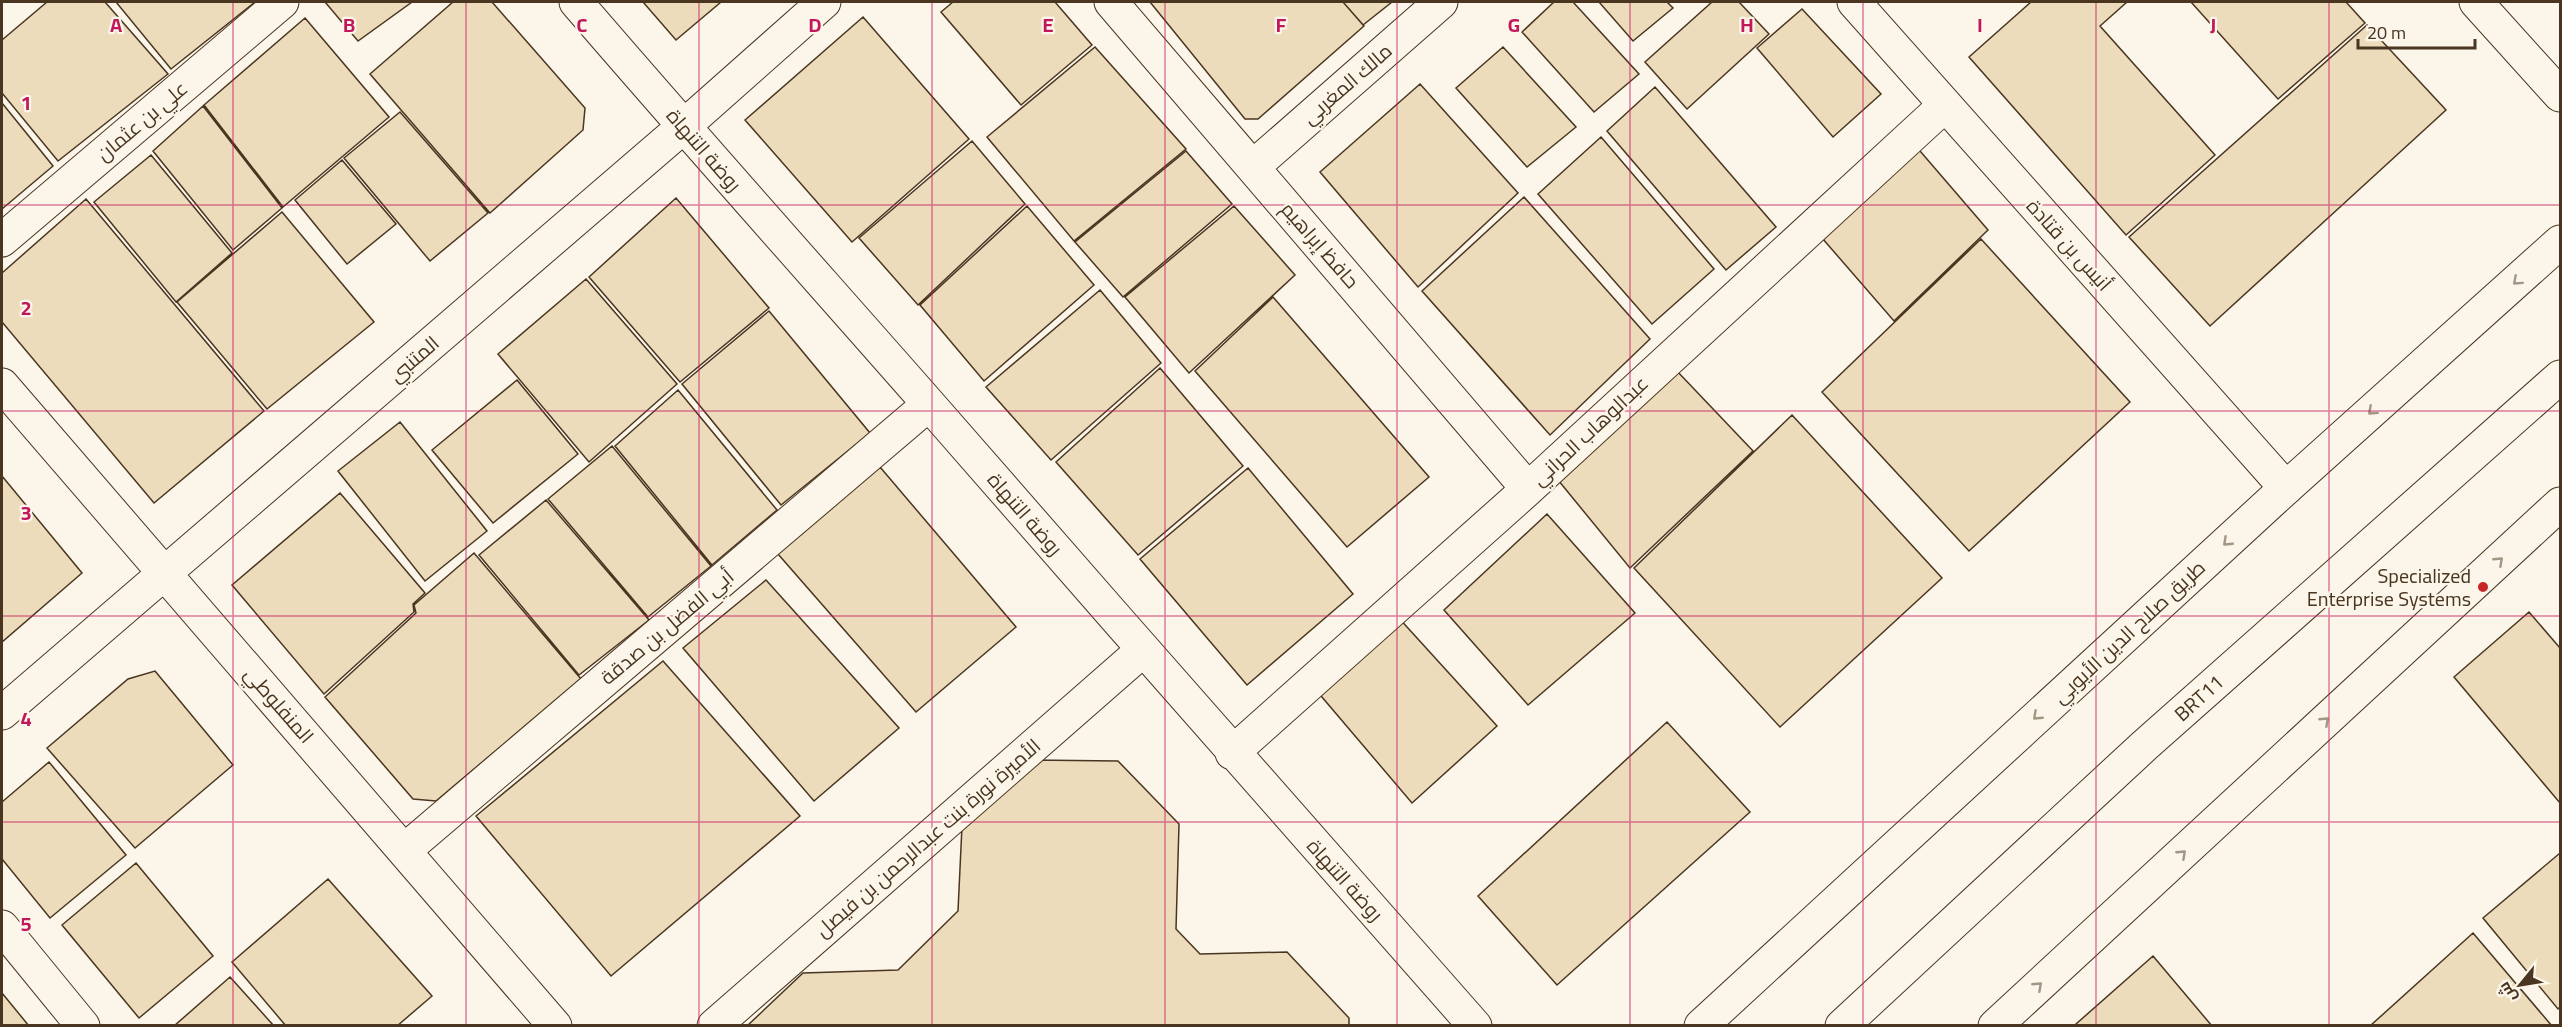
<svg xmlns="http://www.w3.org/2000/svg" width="2562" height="1027" font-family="Georgia,Cairo,serif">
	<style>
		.building { fill: #ecdcbc; stroke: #4a3520; stroke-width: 1.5 }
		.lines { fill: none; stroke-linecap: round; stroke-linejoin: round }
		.minor-casing { stroke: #4a3520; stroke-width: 35 }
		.secondary-casing { stroke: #4a3520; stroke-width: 35 }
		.primary-casing { stroke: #4a3520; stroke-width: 35 }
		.minor { stroke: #fbf6e9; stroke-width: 33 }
		.secondary { stroke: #fbf6e9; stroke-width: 33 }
		.primary { stroke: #fbf6e9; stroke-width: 33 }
		.oneway { stroke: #a29684 }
		.grid { fill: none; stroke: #c2185b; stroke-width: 1.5; stroke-opacity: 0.55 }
		.poi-dot { fill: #c62828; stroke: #fbf6e9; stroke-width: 2 }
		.labels { text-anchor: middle; stroke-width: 4.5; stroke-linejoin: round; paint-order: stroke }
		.street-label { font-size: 20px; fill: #4a3520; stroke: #fbf6e9 }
		.poi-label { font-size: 20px; fill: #4a3520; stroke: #fbf6e9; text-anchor: end }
		.grid-label { font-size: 20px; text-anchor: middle; font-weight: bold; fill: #c2185b; stroke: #fbf6e9; stroke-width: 4.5; stroke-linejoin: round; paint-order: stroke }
	</style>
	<rect width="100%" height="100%" fill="#fbf6e9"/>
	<path class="building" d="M 47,2 L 105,2 L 168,74 L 58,161 L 2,93 L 2,40 Z
		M 116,2 L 255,2 L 171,69 Z
		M 325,2 L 412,2 L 358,41 Z
		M 453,2 L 492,2 L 585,108 L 583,130 L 490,213 L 370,74 Z
		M 643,2 L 721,2 L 676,40 Z
		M 953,2 L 1055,2 L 1092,45 L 1021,105 L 941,12 Z
		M 1150,2 L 1343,2 L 1364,26 L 1258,119 L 1245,119 Z
		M 1343,2 L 1392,2 L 1363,25 Z
		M 1554,2 L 1573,2 L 1639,74 L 1594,112 L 1522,32 Z
		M 1599,2 L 1667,2 L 1673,8 L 1633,41 Z
		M 1712,2 L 1739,2 L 1769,34 L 1687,109 L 1645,62 Z
		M 2031,2 L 2127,2 L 2100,26 L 2215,155 L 2126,235 L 1969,57 Z
		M 2191,2 L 2346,2 L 2365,23 L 2278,99 Z
		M 1802,9 L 1881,94 L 1833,137 L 1757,48 Z
		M 863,17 L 969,139 L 852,242 L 745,120 Z
		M 305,18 L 389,117 L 283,207 L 204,105 Z
		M 2367,25 L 2446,110 L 2210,326 L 2129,237 Z
		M 1095,47 L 1186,149 L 1074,241 L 987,137 Z
		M 1503,47 L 1576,127 L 1527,167 L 1456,88 Z
		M 1420,84 L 1518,193 L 1418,287 L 1320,172 Z
		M 1655,87 L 1776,227 L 1726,270 L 1607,131 Z
		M 2,103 L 53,166 L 2,209 Z
		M 203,106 L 282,208 L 233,250 L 153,151 Z
		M 400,112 L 488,213 L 430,261 L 344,158 Z
		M 1601,137 L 1714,269 L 1652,324 L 1538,194 Z
		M 972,141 L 1025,204 L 918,305 L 859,238 Z
		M 1914,144 L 1988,230 L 1894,321 L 1816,231 Z
		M 1186,151 L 1232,204 L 1123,297 L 1075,242 Z
		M 151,155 L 232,253 L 176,302 L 94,202 Z
		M 342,160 L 396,224 L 347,264 L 295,200 Z
		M 1524,197 L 1650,339 L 1550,435 L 1422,291 Z
		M 676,198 L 769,308 L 680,382 L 589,277 Z
		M 86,199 L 264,411 L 154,503 L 2,322 L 2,273 Z
		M 1027,206 L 1094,285 L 984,381 L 920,305 Z
		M 1234,206 L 1295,275 L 1189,373 L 1125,297 Z
		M 282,212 L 374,322 L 267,409 L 177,302 Z
		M 1981,239 L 2130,402 L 1969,551 L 1822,392 Z
		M 586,279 L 677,384 L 589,462 L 498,354 Z
		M 1100,290 L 1161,363 L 1051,460 L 986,387 Z
		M 1273,297 L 1429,477 L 1347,547 L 1195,371 Z
		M 769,311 L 870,433 L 781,505 L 682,384 Z
		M 1160,368 L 1243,466 L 1138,555 L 1056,462 Z
		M 1676,370 L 1753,451 L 1630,568 L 1554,475 Z
		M 517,380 L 578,454 L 493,523 L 432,450 Z
		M 678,390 L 777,510 L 712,565 L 615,446 Z
		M 1792,415 L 1942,578 L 1780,727 L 1634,568 Z
		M 400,422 L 487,531 L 425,581 L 338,471 Z
		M 612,446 L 711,566 L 648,617 L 548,499 Z
		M 880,467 L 1016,627 L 916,712 L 778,554 Z
		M 1248,468 L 1353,594 L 1247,685 L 1140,559 Z
		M 2,476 L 82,573 L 2,642 Z
		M 340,493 L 425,593 L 413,604 L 414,612 L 324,694 L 232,585 Z
		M 546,500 L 649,620 L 579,675 L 479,555 Z
		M 1547,514 L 1635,613 L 1528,705 L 1444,610 Z
		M 474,553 L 581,679 L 436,801 L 413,799 L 325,697 L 416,613 L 414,605 Z
		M 766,580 L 899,728 L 814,801 L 683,648 Z
		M 2529,612 L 2560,648 L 2560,803 L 2454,677 Z
		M 1397,616 L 1497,726 L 1412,803 L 1316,690 Z
		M 663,661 L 800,816 L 611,976 L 476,816 Z
		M 155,671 L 233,765 L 135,848 L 47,748 L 128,679 Z
		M 1667,722 L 1750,812 L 1557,985 L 1478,896 Z
		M 1031,760 L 1118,761 L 1179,824 L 1176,929 L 1200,954 L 1287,952 L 1349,1018 L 1349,1026 L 747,1026 L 803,973 L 898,970 L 958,911 L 962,826 Z
		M 49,762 L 126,855 L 50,918 L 2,859 L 2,802 Z
		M 2560,853 L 2560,1007 L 2558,1009 L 2483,918 Z
		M 136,863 L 213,956 L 139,1018 L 62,925 Z
		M 328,879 L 432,996 L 397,1026 L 286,1026 L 232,962 Z
		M 2473,933 L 2552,1026 L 2370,1026 Z
		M 2153,956 L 2212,1026 L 2078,1026 L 2076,1024 Z
		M 230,977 L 274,1026 L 174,1026 Z
		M 2,993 L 29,1026 L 2,1026 Z"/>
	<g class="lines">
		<g class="minor-casing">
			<path id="minor" d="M 576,2 C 692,137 811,270 928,403 C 1110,611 1291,819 1475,1026
				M 1111,2 L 1528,489
				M 1854,2 L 2286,488
				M 2476,2 L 2560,95
				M 1253,167 L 1441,2
				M 2,240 L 282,2
				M 2,385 L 555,1026
				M 2,713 L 683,127 L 824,2
				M 1232,753 L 1528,489 L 1944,106
				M 405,850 L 929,404
				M 2,927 L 83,1026
				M 714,1026 L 1143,650"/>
		</g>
		<g class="secondary-casing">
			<path id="secondary" d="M 1842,1026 L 2144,746 L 2560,377"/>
		</g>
		<g class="primary-casing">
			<path id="primary" d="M 1701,1026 L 2286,488 L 2560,242
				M 1995,1026 L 2560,504"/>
		</g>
		<use href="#minor" class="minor"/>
		<use href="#secondary" class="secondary"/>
		<use href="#primary" class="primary"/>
	</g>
	<defs><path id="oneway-chevron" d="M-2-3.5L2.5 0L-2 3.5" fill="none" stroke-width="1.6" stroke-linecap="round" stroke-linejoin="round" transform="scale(1.5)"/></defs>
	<g class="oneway">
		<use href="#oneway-chevron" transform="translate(2517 281) rotate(138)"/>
		<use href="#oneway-chevron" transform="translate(2372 411) rotate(138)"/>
		<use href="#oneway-chevron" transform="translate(2227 542) rotate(137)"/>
		<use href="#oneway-chevron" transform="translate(2499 561) rotate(-43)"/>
		<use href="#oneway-chevron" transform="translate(2037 716) rotate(137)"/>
		<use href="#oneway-chevron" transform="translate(2325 721) rotate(-43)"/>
		<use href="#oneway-chevron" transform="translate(2182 854) rotate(-43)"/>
		<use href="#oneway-chevron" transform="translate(2038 986) rotate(-43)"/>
	</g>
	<path class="grid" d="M 233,2 L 233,1026M 466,2 L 466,1026M 699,2 L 699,1026M 932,2 L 932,1026M 1165,2 L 1165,1026M 1397,2 L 1397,1026M 1630,2 L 1630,1026M 1863,2 L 1863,1026M 2096,2 L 2096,1026M 2329,2 L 2329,1026M 2,205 L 2560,205M 2,411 L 2560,411M 2,616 L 2560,616M 2,822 L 2560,822"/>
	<circle class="poi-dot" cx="2483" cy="587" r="6"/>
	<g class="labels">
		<g class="street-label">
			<text transform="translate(1347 84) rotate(-41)" y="7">مالك المغربي</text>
			<text transform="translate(142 121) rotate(-40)" y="7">علي بن عثمان</text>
			<text transform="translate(704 150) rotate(49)" y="7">روضة التنهاة</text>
			<text transform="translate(1320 245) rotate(49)" y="7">حافظ إبراهيم</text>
			<text transform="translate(2069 245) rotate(48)" y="7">أنيس بن قتادة</text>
			<text transform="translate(414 359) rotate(-41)" y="7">المتنبي</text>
			<text transform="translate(1590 431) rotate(-43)" y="7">عبدالوهاب الحراني</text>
			<text transform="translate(1025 514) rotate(49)" y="7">روضة التنهاة</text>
			<text transform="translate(667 627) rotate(-40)" y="7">أبي الفضل بن صدقة</text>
			<text transform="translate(2129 632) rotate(-43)" y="7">طريق صلاح الدين الأيوبي</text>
			<text transform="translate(2199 698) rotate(-42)" y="7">BRT11</text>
			<text transform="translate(279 705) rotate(49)" y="7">المنفلوطي</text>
			<text transform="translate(928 838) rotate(-41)" y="7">الأميرة نورة بنت عبدالرحمن بن فيصل</text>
			<text transform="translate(1345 880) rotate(48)" y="7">روضة التنهاة</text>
		</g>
		<g class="poi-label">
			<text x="2471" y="583">Specialized<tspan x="2471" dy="23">Enterprise Systems</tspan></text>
		</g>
	</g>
	<g class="grid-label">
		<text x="116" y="32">A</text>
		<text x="349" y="32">B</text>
		<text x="582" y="32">C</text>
		<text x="815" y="32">D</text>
		<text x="1048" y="32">E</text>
		<text x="1281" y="32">F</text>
		<text x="1514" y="32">G</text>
		<text x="1747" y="32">H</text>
		<text x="1980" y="32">I</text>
		<text x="2213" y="32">J</text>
		<text x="26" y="110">1</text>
		<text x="26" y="315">2</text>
		<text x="26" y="520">3</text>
		<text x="26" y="726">4</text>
		<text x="26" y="931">5</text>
	</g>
	<rect width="2562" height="1027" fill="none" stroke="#4a3520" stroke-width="6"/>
	<g transform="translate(2520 985) rotate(240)" stroke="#fbf6e9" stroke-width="4.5" paint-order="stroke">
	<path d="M0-4.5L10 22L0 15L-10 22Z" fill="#4a3520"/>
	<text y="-9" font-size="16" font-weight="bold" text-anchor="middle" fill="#4a3520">ش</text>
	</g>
	<path d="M2358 39v9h117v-9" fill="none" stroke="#4a3520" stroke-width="3"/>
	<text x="2367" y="39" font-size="18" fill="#4a3520" stroke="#fbf6e9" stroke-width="4.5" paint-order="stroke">20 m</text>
</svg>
